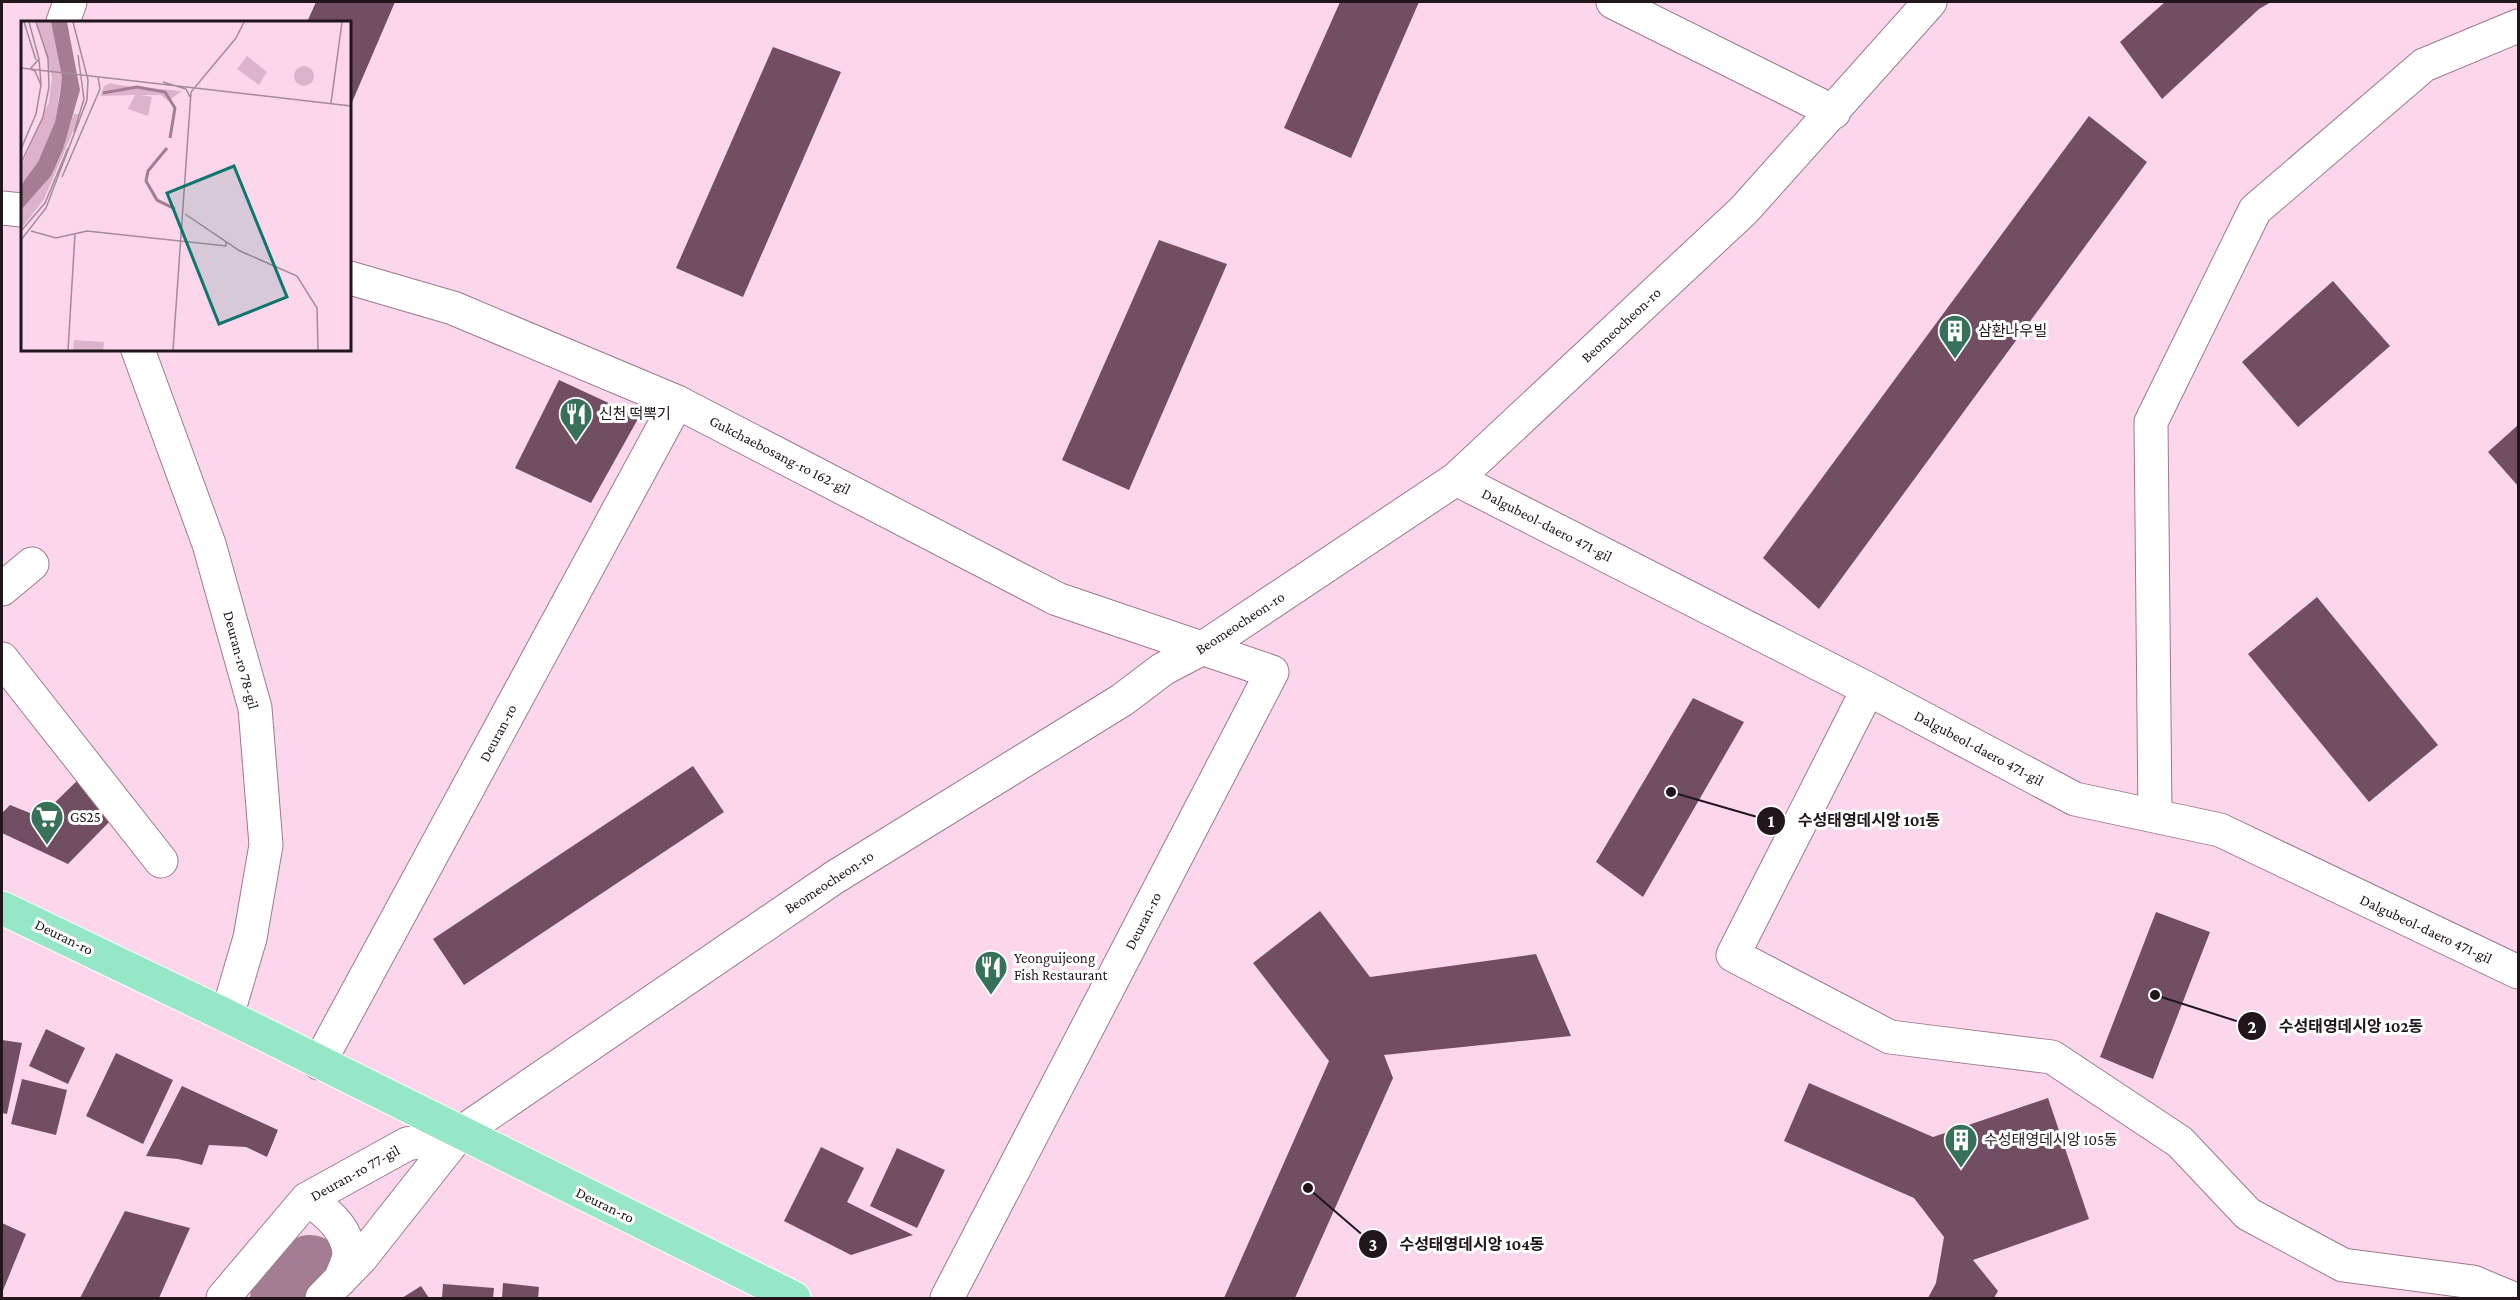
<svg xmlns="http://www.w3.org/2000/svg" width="2520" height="1300" font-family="'Crimson Pro','Noto Sans KR',serif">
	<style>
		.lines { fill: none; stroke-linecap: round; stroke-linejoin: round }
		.river { stroke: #a47d93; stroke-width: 70 }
		.building { fill: #724e63 }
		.minor-casing { stroke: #9c7a8d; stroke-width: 35 }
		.major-casing { stroke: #fff; stroke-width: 35 }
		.minor { stroke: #fff; stroke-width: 33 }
		.major { stroke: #95e7c8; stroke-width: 33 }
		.labels { text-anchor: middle; stroke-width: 6; stroke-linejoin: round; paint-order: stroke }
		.street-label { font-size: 15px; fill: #22161d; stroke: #fff }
		.poi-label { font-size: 15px; fill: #22161d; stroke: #fff; text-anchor: start }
		.inset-river { fill: none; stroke: #a47d93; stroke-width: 3 }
		.inset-road { fill: none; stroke: #a58a99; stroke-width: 1.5 }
		.view { fill: #0f766e; fill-opacity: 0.15; stroke: #0f766e; stroke-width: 3 }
		.inset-edge { fill: none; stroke: #22161d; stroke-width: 3 }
		.leader { fill: none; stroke: #22161d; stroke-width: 2 }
		.callout-dot { fill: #22161d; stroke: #fff; stroke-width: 2 }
		.mark-label { font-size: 18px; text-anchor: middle; font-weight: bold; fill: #fff }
		.callout-label { font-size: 16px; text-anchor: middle; font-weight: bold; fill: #22161d; stroke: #fff; stroke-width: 6; stroke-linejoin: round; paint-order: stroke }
	</style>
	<rect width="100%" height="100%" fill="#fcd7eb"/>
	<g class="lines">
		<path class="river" d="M 285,1298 L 310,1270"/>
	</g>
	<path class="building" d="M 316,2 L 395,2 L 350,107 L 350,22 L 307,22 Z
		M 1340,2 L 1419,2 L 1351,158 L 1284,128 Z
		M 2165,2 L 2271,2 L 2259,9 L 2162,99 L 2120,42 Z
		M 773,47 L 841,72 L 743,297 L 676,268 Z
		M 2089,116 L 2147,162 L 1819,609 L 1763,558 Z
		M 1159,240 L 1227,264 L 1129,490 L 1062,460 Z
		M 2333,281 L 2390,346 L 2298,427 L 2242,362 Z
		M 559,380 L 639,417 L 591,503 L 515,468 Z
		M 2518,425 L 2518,486 L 2488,452 Z
		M 2317,597 L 2438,745 L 2369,802 L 2248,654 Z
		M 1693,698 L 1744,722 L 1643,897 L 1596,862 Z
		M 693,766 L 724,812 L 464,985 L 433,939 Z
		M 81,777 L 118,813 L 68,864 L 2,833 L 2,813 L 10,805 L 40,817 Z
		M 1320,911 L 1370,977 L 1536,954 L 1571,1036 L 1384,1055 L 1393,1078 L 1295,1298 L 1224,1298 L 1329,1061 L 1253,963 Z
		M 2156,912 L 2210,932 L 2153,1079 L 2100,1057 Z
		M 46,1029 L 85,1048 L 68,1084 L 29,1066 Z
		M 2,1040 L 22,1043 L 7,1114 L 2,1113 Z
		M 116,1053 L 173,1080 L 143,1144 L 86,1116 Z
		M 22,1079 L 67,1090 L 56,1135 L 11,1124 Z
		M 1809,1083 L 1933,1137 L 2048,1098 L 2089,1219 L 1973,1260 L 1998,1291 L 1994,1298 L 1928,1298 L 1936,1283 L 1944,1237 L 1914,1198 L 1784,1141 Z
		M 182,1086 L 278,1130 L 267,1157 L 246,1147 L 209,1145 L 202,1165 L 178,1159 L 146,1156 Z
		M 821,1147 L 864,1168 L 847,1202 L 913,1235 L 851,1255 L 784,1221 Z
		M 897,1148 L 945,1170 L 917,1228 L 870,1206 Z
		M 125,1211 L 190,1228 L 159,1298 L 80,1298 Z
		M 2,1223 L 26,1234 L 2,1293 Z
		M 503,1283 L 539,1287 L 538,1298 L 502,1298 Z
		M 443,1284 L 494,1288 L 493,1298 L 442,1298 Z
		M 421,1286 L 429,1298 L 402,1298 Z"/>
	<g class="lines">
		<g class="minor-casing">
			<path id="minor" d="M 1613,2 L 1834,112
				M 63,22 L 70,2
				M 2,208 L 22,210
				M 350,278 L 453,308 L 677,402 L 1057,599 L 1272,672 L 947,1298
				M 138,350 L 209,544 L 255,708 L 266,845 L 250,938 L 227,1016
				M 1456,479 L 1868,689 L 2075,799 L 2220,830 L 2518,972
				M 2,589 L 32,564
				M 2,659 L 161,861
				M 1868,689 L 1733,955 L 1890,1037 L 2052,1057 L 2180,1142 L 2248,1214 L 2343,1265 L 2473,1282 L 2511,1298
				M 2155,816 L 2151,422 L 2255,210 L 2424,65 L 2518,26
				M 319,1063 L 677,402
				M 307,1199 C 326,1211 347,1228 349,1253 C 349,1261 343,1272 340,1280
				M 223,1298 L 307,1199 L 407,1144 L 459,1134
				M 322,1298 L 361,1258 L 459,1134 L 835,877 L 1122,700 L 1163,669 L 1203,648 L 1456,479 L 1744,210 L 1930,2"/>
		</g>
		<g class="major-casing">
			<path id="major" d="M 2,908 L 227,1016 L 794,1298"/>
		</g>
		<use href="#minor" class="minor"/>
		<use href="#major" class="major"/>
	</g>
	<defs>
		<g id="building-pin" transform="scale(1.725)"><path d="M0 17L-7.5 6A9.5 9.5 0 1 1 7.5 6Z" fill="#387159" stroke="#fff"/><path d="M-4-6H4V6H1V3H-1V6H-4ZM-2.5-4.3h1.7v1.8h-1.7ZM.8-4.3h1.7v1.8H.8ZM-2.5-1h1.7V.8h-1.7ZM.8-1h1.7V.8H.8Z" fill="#fff"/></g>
		<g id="restaurant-pin" transform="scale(1.725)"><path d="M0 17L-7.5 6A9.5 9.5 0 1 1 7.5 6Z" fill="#387159" stroke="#fff"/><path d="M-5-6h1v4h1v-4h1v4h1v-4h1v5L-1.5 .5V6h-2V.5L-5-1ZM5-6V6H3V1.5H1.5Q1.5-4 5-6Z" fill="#fff"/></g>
		<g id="supermarket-pin" transform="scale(1.725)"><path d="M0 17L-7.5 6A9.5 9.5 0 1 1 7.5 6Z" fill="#387159" stroke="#fff"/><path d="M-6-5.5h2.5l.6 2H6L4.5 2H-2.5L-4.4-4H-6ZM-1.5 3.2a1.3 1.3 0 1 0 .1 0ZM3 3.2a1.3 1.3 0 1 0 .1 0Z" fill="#fff"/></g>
	</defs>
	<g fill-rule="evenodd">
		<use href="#building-pin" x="1955" y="331"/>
		<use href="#restaurant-pin" x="576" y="414"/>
		<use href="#supermarket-pin" x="47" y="817"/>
		<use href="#restaurant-pin" x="991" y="967"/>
		<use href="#building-pin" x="1961" y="1140"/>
	</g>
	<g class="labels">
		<g class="street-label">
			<text transform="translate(1621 325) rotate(-43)" y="5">Beomeocheon-ro</text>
			<text transform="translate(780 455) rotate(27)" y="5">Gukchaebosang-ro 162-gil</text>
			<text transform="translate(1547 525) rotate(27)" y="5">Dalgubeol-daero 471-gil</text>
			<text transform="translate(1240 623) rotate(-33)" y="5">Beomeocheon-ro</text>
			<text transform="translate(241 660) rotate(75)" y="5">Deuran-ro 78-gil</text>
			<text transform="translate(498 733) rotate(-62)" y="5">Deuran-ro</text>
			<text transform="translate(1979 748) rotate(28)" y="5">Dalgubeol-daero 471-gil</text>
			<text transform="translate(829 882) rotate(-33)" y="5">Beomeocheon-ro</text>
			<text transform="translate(1143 921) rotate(-63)" y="5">Deuran-ro</text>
			<text transform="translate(2426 929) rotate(25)" y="5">Dalgubeol-daero 471-gil</text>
			<text transform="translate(64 937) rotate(26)" y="5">Deuran-ro</text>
			<text transform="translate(355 1173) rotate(-29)" y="5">Deuran-ro 77-gil</text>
			<text transform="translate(605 1205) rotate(26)" y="5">Deuran-ro</text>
		</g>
		<g class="poi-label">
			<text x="1978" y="336">삼환나우빌</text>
			<text x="599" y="419">신천 떡뽁기</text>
			<text x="70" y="822">GS25</text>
			<text x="1014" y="963">Yeonguijeong<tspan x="1014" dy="17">Fish Restaurant</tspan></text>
			<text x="1984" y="1145">수성태영데시앙 105동</text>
		</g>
	</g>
	<g transform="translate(21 21)">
		<rect width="330" height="330" fill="#fcd7eb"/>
		<path d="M 16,1 L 30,1 L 41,56 L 34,101 L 17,141 L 0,164 L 0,146 L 28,81 L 31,56 ZM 226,35 L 246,51 L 238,64 L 216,48 ZM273 55a10 10 0 1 1 20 0a10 10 0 1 1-20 0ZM 90,62 L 97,64 L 161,70 L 147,80 L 140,74 L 120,74 L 131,76 L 127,95 L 107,88 L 114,74 L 79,75 L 83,65 ZM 53,93 L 58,93 L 50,115 L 23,178 L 0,208 L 0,189 L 30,155 ZM 53,319 L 83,321 L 82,329 L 52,329 Z" fill="#dcb3ca"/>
		<path d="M 30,1 L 46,1 L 59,69 L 42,128 L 30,155 L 0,189 L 0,164 L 17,141 L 34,101 L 39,73 L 41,56 Z" fill="#a47d93"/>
		<path class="inset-river" d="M 82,72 L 116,66 L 144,71 L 154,87 L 149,117M 146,127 L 127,150 L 125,160 L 136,179 L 154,188"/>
		<path class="inset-road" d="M 3,1 L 15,39M 18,38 L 20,63M 0,47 L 330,85M 142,61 L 165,68 L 169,76M 310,82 L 321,1M 53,111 L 63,78 L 57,34M 0,128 L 15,93 L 20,64 L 14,50 L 9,48 L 18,38 L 8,1M 0,142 L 22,96 L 28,66 L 27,37 L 15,1M 41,156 L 79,68 L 77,56M 164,193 L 219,230 L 276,255 L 296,287 L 297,329M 0,210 L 24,182 L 47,127M 10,210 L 35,217 L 66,210 L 205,225 L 205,221M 0,219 L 25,187 L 66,79 L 67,59 L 52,1M 47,329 L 54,213M 152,329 L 170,71 L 215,17 L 223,1"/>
		<path class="view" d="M 213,145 L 266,276 L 198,303 L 146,172 Z"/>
		<rect width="330" height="330" class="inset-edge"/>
	</g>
	<path class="leader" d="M1671 792L1771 821M2155 995L2252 1026M1308 1188L1373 1244"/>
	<g class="callout-dot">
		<circle cx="1671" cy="792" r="6"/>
		<circle cx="2155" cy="995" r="6"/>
		<circle cx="1308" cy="1188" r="6"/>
		<circle cx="1771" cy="821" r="15"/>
		<circle cx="2252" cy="1026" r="15"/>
		<circle cx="1373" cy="1244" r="15"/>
	</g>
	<g class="mark-label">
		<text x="1771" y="827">1</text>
		<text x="2252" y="1033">2</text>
		<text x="1373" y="1251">3</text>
	</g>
	<g class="callout-label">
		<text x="1869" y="826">수성태영데시앙 101동</text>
		<text x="2351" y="1032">수성태영데시앙 102동</text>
		<text x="1472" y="1250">수성태영데시앙 104동</text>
	</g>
	<rect width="2520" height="1300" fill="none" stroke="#22161d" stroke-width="6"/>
</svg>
